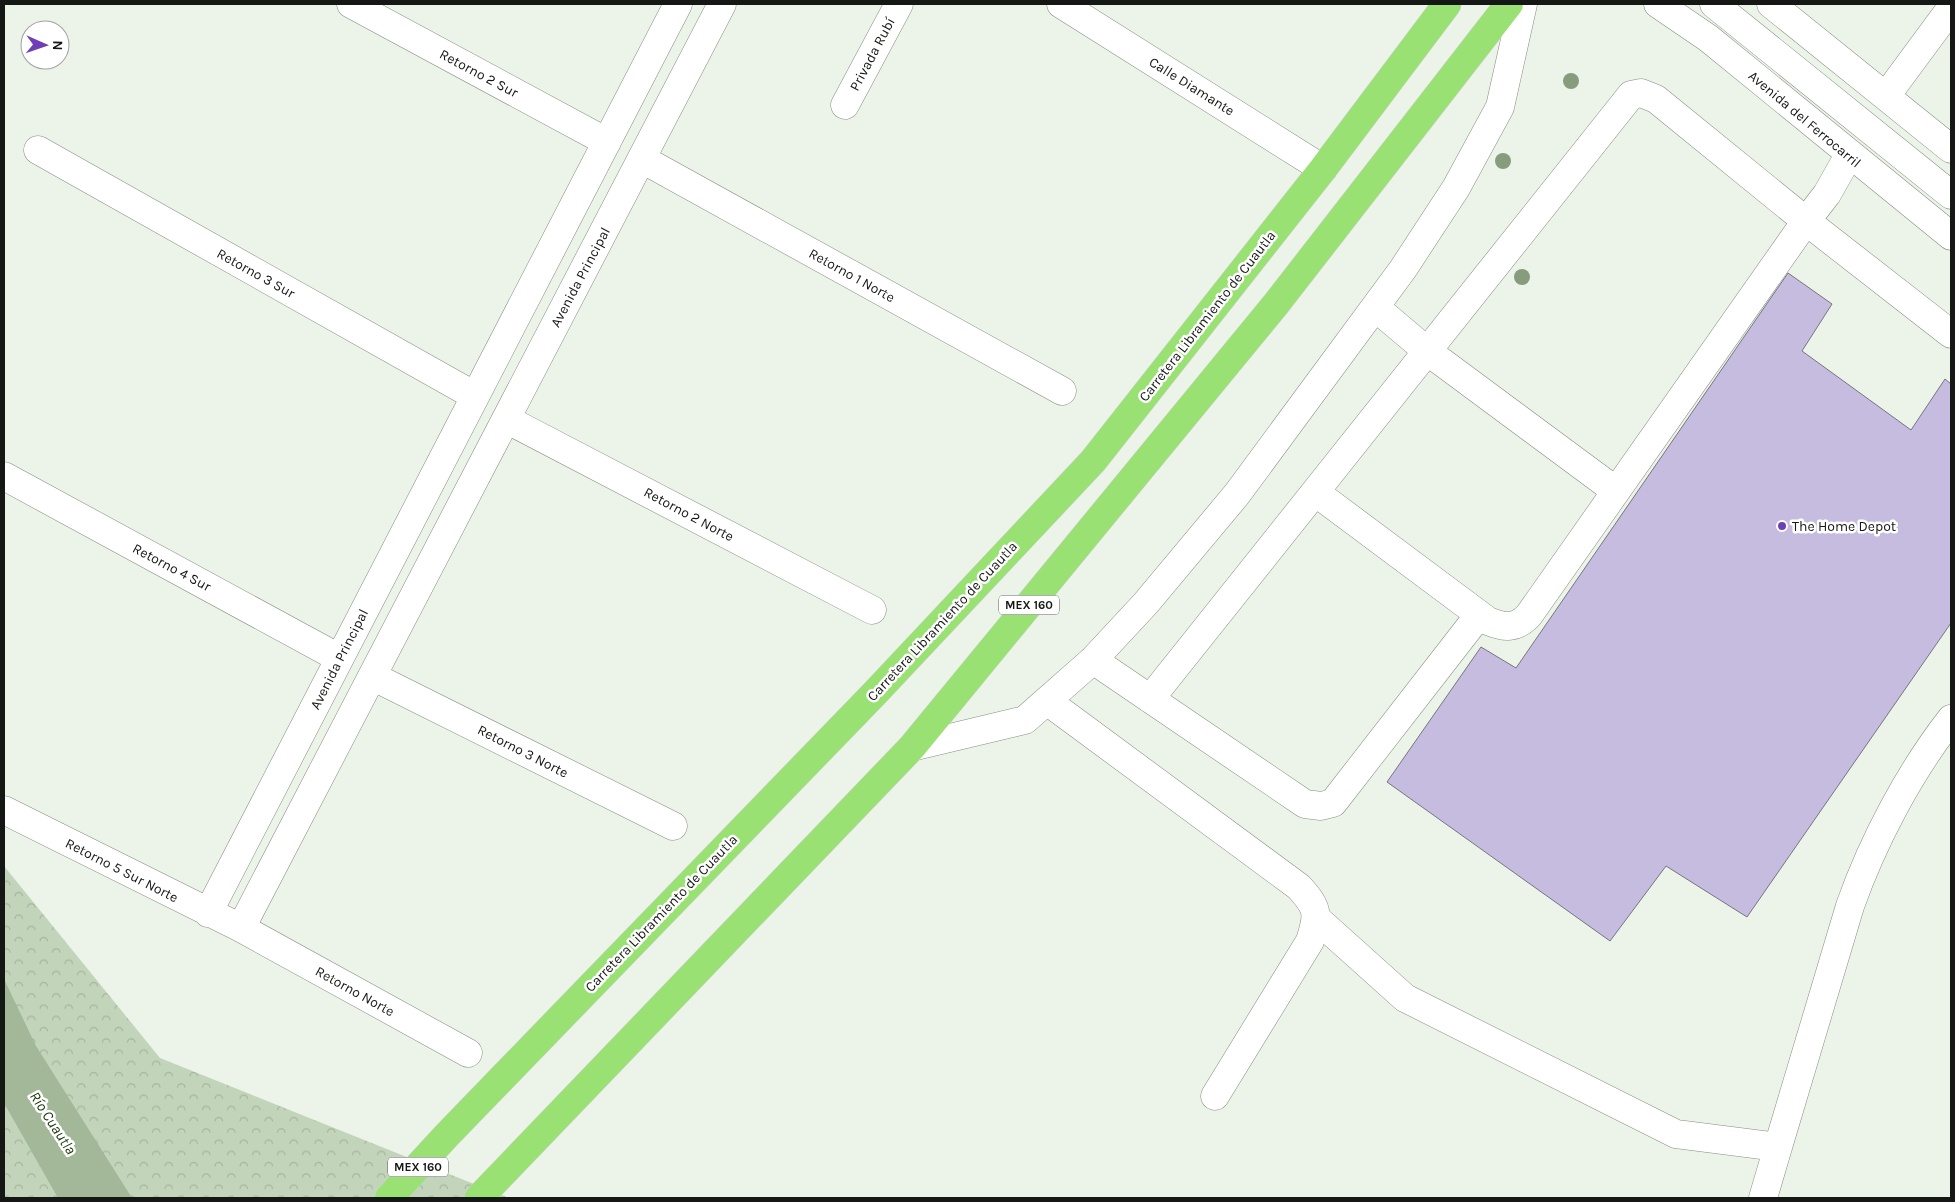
<svg xmlns="http://www.w3.org/2000/svg" width="1955" height="1202" font-family="Karla,sans-serif">
	<style>
		.forest { fill: url(#forest-crowns) }
		.water { fill: #a2b898 }
		.building { fill: #c5bcdf; stroke: #77747f }
		.lines { fill: none; stroke-linecap: round; stroke-linejoin: round }
		.minor-casing { stroke: #868d82; stroke-width: 29 }
		.highway-casing { stroke: #d0d1d0; stroke-width: 29 }
		.minor { stroke: #fff; stroke-width: 28 }
		.highway { stroke: #98e172; stroke-width: 28 }
		.tree { fill: #879b7d }
		.poi-dot { fill: #6f3eb6; stroke: #fff; stroke-width: 2 }
		.labels { text-anchor: middle; stroke-width: 5; stroke-linejoin: round; paint-order: stroke }
		.shield { fill: #fff; stroke: #5a5d5a; stroke-width: 1 }
		.shield-label { font-size: 12px; font-weight: bold; fill: #141713 }
		.street-label { font-size: 14px; fill: #141713; stroke: #fff }
		.poi-label { font-size: 14px; fill: #141713; stroke: #fff; text-anchor: start }
		.water-label { font-size: 15px; font-style: italic; fill: #183405; stroke: #fff }
	</style>
	<defs>
		<pattern id="forest-crowns" width="20" height="18" patternUnits="userSpaceOnUse" patternTransform="scale(1.25)"><rect width="20" height="18" fill="#c2d4ba"/><path d="M2 6a3 3 0 1 1 6 0M12 15a3 3 0 1 1 6 0" fill="none" stroke="#a6b59f"/></pattern>
	</defs>
	<rect width="100%" height="100%" fill="#ecf4e9"/>
	<path class="forest" d="M 4,866 L 160,1058 L 509,1198 L 4,1198 Z"/>
	<path class="water" d="M 4,979 L 36,1046 L 132,1198 L 58,1198 L 4,1103 Z"/>
	<path class="building" d="M 1788,273 L 1832,304 L 1802,351 L 1911,430 L 1945,379 L 1951,384 L 1951,623 L 1747,917 L 1666,866 L 1610,941 L 1387,782 L 1481,647 L 1516,668 Z"/>
	<g class="lines">
		<g class="minor-casing">
			<path id="minor" d="M 351,4 L 607,142
				M 1061,4 L 1323,169
				M 1658,4 L 1708,38 L 1951,236
				M 1714,4 L 1951,195
				M 1771,4 L 1951,149
				M 1886,96 L 1951,8
				M 845,105 L 899,4
				M 38,150 L 475,396
				M 1849,155 L 1827,194 L 1806,221 L 1951,334
				M 642,159 L 1062,391
				M 1375,307 L 1427,351 L 1616,491
				M 506,419 L 872,610
				M 4,476 L 339,658
				M 1093,660 L 1305,804 L 1321,806 L 1333,803 L 1479,615
				M 372,676 L 673,826
				M 1150,699 L 1315,492 L 1488,621 C 1505,628 1516,629 1529,615 L 1806,221 L 1656,99 L 1641,93 L 1631,95 L 1315,492
				M 1047,701 L 1299,887 C 1318,908 1319,913 1310,941 L 1215,1096
				M 912,747 L 1025,720 L 1093,660 L 1146,603 L 1237,494 L 1403,269 L 1456,188 L 1500,107 L 1523,4
				M 4,810 L 241,928 L 468,1053
				M 208,913 L 678,4
				M 1317,919 L 1405,998 L 1676,1134 L 1778,1147 L 1850,906 C 1873,841 1909,773 1951,719
				M 241,928 L 722,4
				M 1763,1198 L 1778,1147"/>
		</g>
		<g class="highway-casing">
			<path id="highway" d="M 389,1198 L 447,1135 L 875,693 L 1093,461 L 1323,169 L 1447,4
				M 479,1198 L 912,747 L 1276,304 L 1509,4"/>
		</g>
		<use href="#minor" class="minor"/>
		<use href="#highway" class="highway"/>
	</g>
	<g class="tree">
		<circle cx="1571" cy="81" r="8"/>
		<circle cx="1503" cy="161" r="8"/>
		<circle cx="1522" cy="277" r="8"/>
	</g>
	<circle class="poi-dot" cx="1782" cy="526" r="5"/>
	<g class="labels">
		<g class="shield">
			<rect x="999" y="595.5" width="60" height="19" rx="4"/>
			<rect x="388" y="1157.5" width="60" height="19" rx="4"/>
		</g>
		<g class="shield-label">
			<text x="1029" y="609">MEX 160</text>
			<text x="418" y="1171">MEX 160</text>
		</g>
		<g class="street-label">
			<text transform="translate(872 54) rotate(-62)" y="5">Privada Rubí</text>
			<text transform="translate(479 73) rotate(28)" y="5">Retorno 2 Sur</text>
			<text transform="translate(1192 86) rotate(32)" y="5">Calle Diamante</text>
			<text transform="translate(1805 119) rotate(40)" y="5">Avenida del Ferrocarril</text>
			<text transform="translate(256 273) rotate(29)" y="5">Retorno 3 Sur</text>
			<text transform="translate(852 275) rotate(29)" y="5">Retorno 1 Norte</text>
			<text transform="translate(580 277) rotate(-62)" y="5">Avenida Principal</text>
			<text transform="translate(1207 316) rotate(-52)" y="5">Carretera Libramiento de Cuautla</text>
			<text transform="translate(689 514) rotate(28)" y="5">Retorno 2 Norte</text>
			<text transform="translate(172 567) rotate(28)" y="5">Retorno 4 Sur</text>
			<text transform="translate(942 621) rotate(-47)" y="5">Carretera Libramiento de Cuautla</text>
			<text transform="translate(339 659) rotate(-63)" y="5">Avenida Principal</text>
			<text transform="translate(523 751) rotate(27)" y="5">Retorno 3 Norte</text>
			<text transform="translate(122 870) rotate(27)" y="5">Retorno 5 Sur Norte</text>
			<text transform="translate(661 913) rotate(-46)" y="5">Carretera Libramiento de Cuautla</text>
			<text transform="translate(355 991) rotate(29)" y="5">Retorno Norte</text>
		</g>
		<g class="poi-label">
			<text x="1792" y="531">The Home Depot</text>
		</g>
		<g class="water-label">
			<text transform="translate(53 1123) rotate(57)" y="5">Río Cuautla</text>
		</g>
	</g>
	<rect width="1955" height="1202" fill="none" stroke="#141713" stroke-width="10"/>
	<g transform="translate(45 45) rotate(92)"><circle r="24" fill="#ffffff" stroke="#a1a2a1"/>
	<path d="M0-4L9 19L0 12L-9 19Z" fill="#6f3eb6"/>
	<text y="-8" font-size="14" font-weight="bold" text-anchor="middle" fill="#141713">N</text>
	</g>
</svg>
